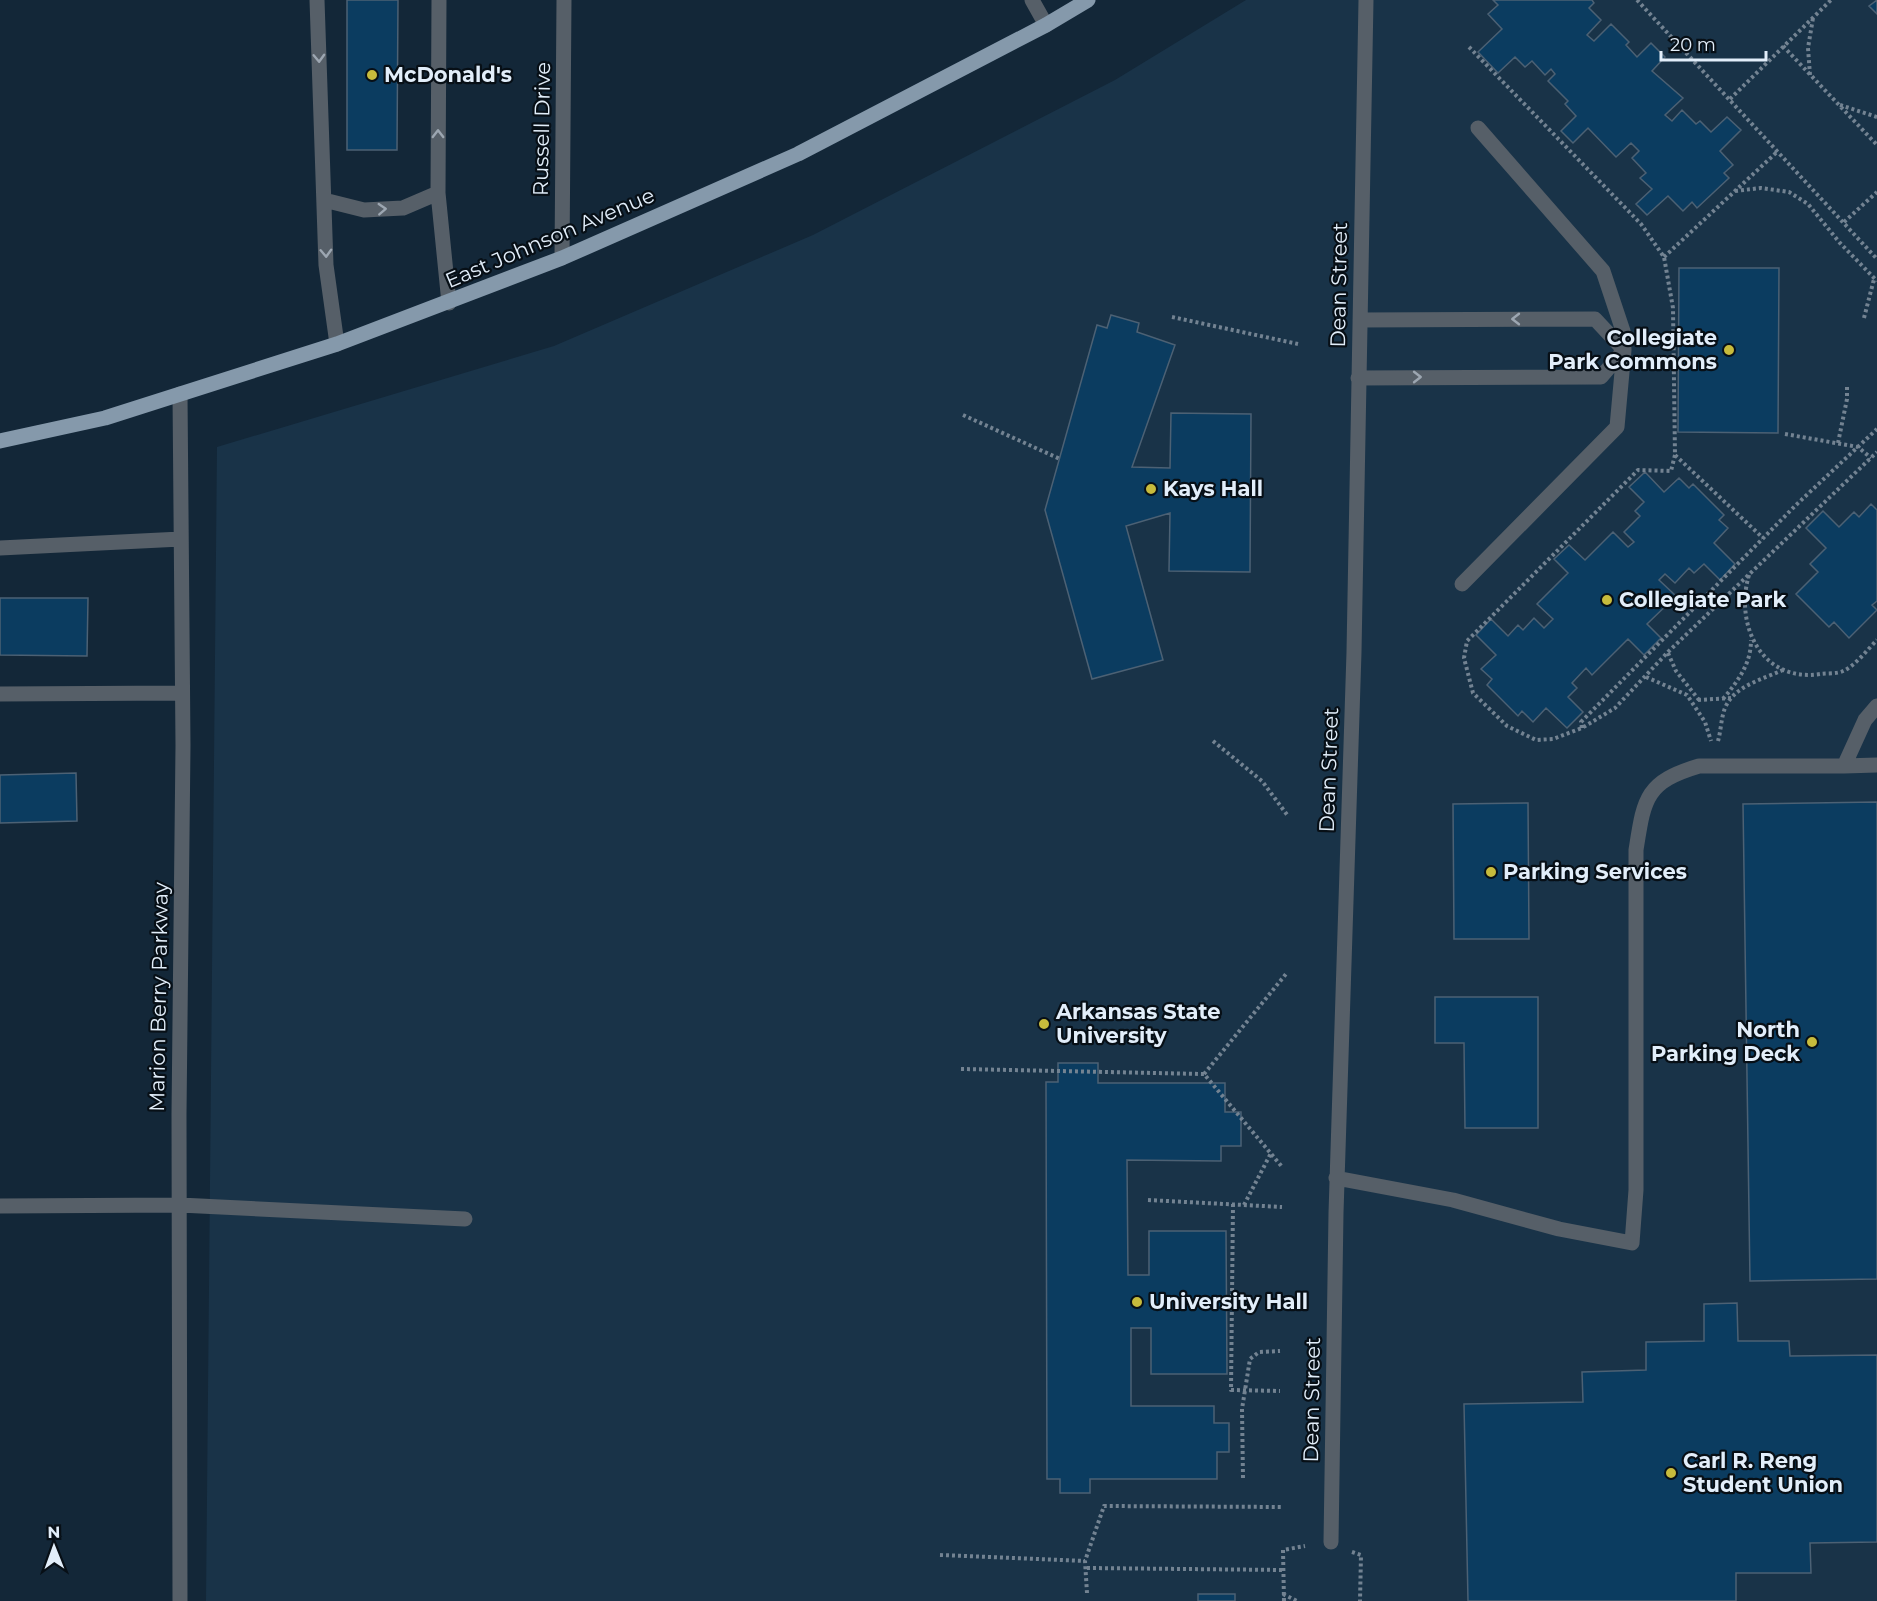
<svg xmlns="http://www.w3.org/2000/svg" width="1877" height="1601" font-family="Montserrat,sans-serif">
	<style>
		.built { fill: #193348 }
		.building { fill: #0b3c60; stroke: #4c6174; stroke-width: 1.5 }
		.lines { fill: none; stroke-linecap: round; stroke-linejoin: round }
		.path { stroke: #738392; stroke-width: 4; stroke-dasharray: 3 3; stroke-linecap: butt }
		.minor { stroke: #565f68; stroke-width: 15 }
		.major { stroke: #8599ab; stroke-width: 15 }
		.oneway { stroke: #9ca6b1 }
		.poi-dot { fill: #c7bb3c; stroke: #070f16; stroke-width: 2 }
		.labels { text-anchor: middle; stroke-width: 4.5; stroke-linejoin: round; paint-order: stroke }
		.poi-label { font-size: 21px; font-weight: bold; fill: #e2eefa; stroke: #070f16; text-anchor: start }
		.street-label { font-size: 21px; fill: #e2eefa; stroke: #070f16 }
	</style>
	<rect width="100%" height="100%" fill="#132738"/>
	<path class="built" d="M 1246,0 L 1877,0 L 1877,1601 L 206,1601 L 217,447 L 554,346 L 813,235 L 1115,80 Z"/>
	<path class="building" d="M 347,0 L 398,0 L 397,150 L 347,150 Z
		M 1493,0 L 1592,0 L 1594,3 L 1589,8 L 1601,20 L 1587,35 L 1594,41 L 1611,24 L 1629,42 L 1626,45 L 1637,57 L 1651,43 L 1665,57 L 1652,71 L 1683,98 L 1665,115 L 1672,121 L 1682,110 L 1696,124 L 1700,121 L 1711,132 L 1727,117 L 1741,130 L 1720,151 L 1733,165 L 1724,173 L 1729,178 L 1697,208 L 1692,202 L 1683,211 L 1668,196 L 1647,215 L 1636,204 L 1652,189 L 1640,178 L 1646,173 L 1632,158 L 1639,151 L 1631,143 L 1616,157 L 1588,128 L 1573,143 L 1561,131 L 1576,116 L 1565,104 L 1568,101 L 1548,81 L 1555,74 L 1551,69 L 1545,75 L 1532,61 L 1525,67 L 1515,57 L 1498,73 L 1478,52 L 1502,29 L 1488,14 L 1498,5 Z
		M 1877,0 L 1877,14 L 1869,6 Z
		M 1679,268 L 1779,268 L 1778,433 L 1678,432 Z
		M 1111,315 L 1139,323 L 1137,332 L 1175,345 L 1132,467 L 1170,468 L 1171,413 L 1251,414 L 1250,572 L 1169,571 L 1170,513 L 1126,526 L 1163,660 L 1092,679 L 1045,510 L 1097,325 L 1107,328 Z
		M 1645,472 L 1664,492 L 1679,478 L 1689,488 L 1693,484 L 1724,515 L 1719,520 L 1728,528 L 1714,543 L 1735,564 L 1720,580 L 1704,564 L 1694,573 L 1689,568 L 1675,583 L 1665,574 L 1659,580 L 1676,596 L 1647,624 L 1661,638 L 1644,655 L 1628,639 L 1592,675 L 1586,668 L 1572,683 L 1577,688 L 1568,697 L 1583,712 L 1567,728 L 1546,708 L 1533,722 L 1522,711 L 1518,716 L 1487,685 L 1492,679 L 1481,669 L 1496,655 L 1476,635 L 1491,619 L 1508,636 L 1518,625 L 1523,630 L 1534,618 L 1544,628 L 1553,619 L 1537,604 L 1568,573 L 1554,559 L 1569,545 L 1585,560 L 1613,532 L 1628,547 L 1634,542 L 1624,532 L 1640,516 L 1635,511 L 1644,502 L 1629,487 Z
		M 1871,504 L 1877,510 L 1877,601 L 1872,605 L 1877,610 L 1849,638 L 1834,622 L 1829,627 L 1796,594 L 1818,572 L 1810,564 L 1826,548 L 1806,528 L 1823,511 L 1839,527 L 1854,512 L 1859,517 Z
		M 0,598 L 88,598 L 87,656 L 0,655 Z
		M 76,773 L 77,821 L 0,823 L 0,775 Z
		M 1877,802 L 1877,1279 L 1750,1281 L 1743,804 Z
		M 1528,803 L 1529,939 L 1454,939 L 1453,804 Z
		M 1435,997 L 1538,997 L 1538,1128 L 1465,1128 L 1464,1043 L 1435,1043 Z
		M 1058,1063 L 1098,1063 L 1098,1083 L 1225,1083 L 1225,1112 L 1241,1112 L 1241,1146 L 1221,1146 L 1221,1161 L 1127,1160 L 1128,1275 L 1149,1275 L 1149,1231 L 1226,1231 L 1227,1374 L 1151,1374 L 1151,1328 L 1131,1328 L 1131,1406 L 1214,1406 L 1214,1423 L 1229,1423 L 1229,1452 L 1217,1452 L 1217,1479 L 1090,1479 L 1090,1493 L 1060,1493 L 1060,1479 L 1047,1479 L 1046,1082 L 1058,1082 Z
		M 1737,1303 L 1738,1341 L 1789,1341 L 1790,1356 L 1877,1355 L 1877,1542 L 1810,1543 L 1811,1573 L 1736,1573 L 1736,1601 L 1468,1601 L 1464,1404 L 1583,1402 L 1582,1372 L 1646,1370 L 1646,1342 L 1704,1341 L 1704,1304 Z
		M 1198,1594 L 1235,1594 L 1235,1601 L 1198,1601 Z"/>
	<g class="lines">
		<path class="path" d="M 1637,0 L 1877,259
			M 1783,46 L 1877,145
			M 1469,47 L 1641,224 L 1664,257 L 1673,308 L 1675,455 L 1763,538
			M 1810,75 L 1808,48 L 1813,18
			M 1730,99 L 1831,0
			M 1840,105 L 1877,117
			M 1735,191 L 1761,188 L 1789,192 L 1808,204 L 1840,243 L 1877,281
			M 1844,222 L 1877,192
			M 1664,257 L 1778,151
			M 1172,317 L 1298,344
			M 1864,318 L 1874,279
			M 963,415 L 1060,459
			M 1785,434 L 1858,447 L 1871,458
			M 1838,443 L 1847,399 L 1847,384
			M 1675,455 L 1671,471 L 1638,470 L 1467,641 L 1464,658 L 1473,693 L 1507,726 L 1536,740 L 1553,739 L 1582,728 L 1615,708 L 1668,652 L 1877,452
			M 1749,575 C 1734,625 1762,683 1820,674 C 1827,673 1837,674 1843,671 C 1855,666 1868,649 1877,640
			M 1668,653 L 1676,671 L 1699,700
			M 1646,677 L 1687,695 L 1705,722 L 1711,741
			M 1723,699 C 1738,681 1751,664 1751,640
			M 1698,700 L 1732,698
			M 1582,728 L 1581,722 L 1796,505 L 1877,429
			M 1213,741 L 1262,781 L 1288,816
			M 1718,741 C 1721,731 1721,718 1725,708 C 1734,686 1763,679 1783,670
			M 961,1069 L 1204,1074 L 1283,1168
			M 1204,1074 L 1286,974
			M 1148,1200 L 1282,1207
			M 1233,1204 L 1231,1390 L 1280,1391
			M 1244,1205 L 1271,1153
			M 1243,1478 L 1242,1409 L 1250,1359 L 1259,1352 L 1280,1351
			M 1352,1552 L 1361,1555 L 1360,1601
			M 940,1555 L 1085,1561
			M 1087,1568 L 1283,1570
			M 1087,1593 L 1085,1561 L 1104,1506 L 1282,1507
			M 1283,1594 L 1297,1601
			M 1284,1601 L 1283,1550 L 1305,1546"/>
		<path class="minor" d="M 317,0 L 326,265 L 337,344
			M 439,0 L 438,193 L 449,303
			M 1032,0 L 1046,25
			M 324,200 L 364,210 L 403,208 L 438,193
			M 562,258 L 564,0
			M 1358,378 L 1601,377 L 1624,350 L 1595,319 L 1360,320
			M 0,548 L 181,539
			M 1462,584 L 1617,427 L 1624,350 L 1623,331 L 1603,271 L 1478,128
			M 0,694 L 182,693
			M 1844,766 L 1877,765
			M 1336,1178 L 1453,1200 L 1559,1229 L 1632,1243 L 1636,1190 L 1636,850 C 1644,799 1645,782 1699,766 L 1844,766 L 1865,720 L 1877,706
			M 0,1206 L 180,1205 L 465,1219
			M 1331,1542 L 1336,1213 L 1354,652 L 1366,0
			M 180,1601 L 179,1114 L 183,745 L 180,394"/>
		<path class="major" d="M 0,441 L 105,418 L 337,344 L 562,258 L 798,154 L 1046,25 L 1088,0"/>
	</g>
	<defs><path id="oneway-chevron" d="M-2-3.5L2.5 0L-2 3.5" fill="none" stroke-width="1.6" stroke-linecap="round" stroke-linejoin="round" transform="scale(1.5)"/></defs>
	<g class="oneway">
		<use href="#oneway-chevron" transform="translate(319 58) rotate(88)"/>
		<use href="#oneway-chevron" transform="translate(438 134) rotate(-90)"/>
		<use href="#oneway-chevron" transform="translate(382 209) rotate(-3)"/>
		<use href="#oneway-chevron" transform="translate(326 253) rotate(88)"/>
		<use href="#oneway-chevron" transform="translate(1516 319) rotate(180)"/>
		<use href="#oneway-chevron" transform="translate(1417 377)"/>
	</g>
	<g class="poi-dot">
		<circle cx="372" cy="75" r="6"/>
		<circle cx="1729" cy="350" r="6"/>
		<circle cx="1151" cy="489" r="6"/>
		<circle cx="1607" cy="600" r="6"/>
		<circle cx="1491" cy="872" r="6"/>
		<circle cx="1044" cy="1024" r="6"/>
		<circle cx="1812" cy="1042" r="6"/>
		<circle cx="1137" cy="1302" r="6"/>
		<circle cx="1671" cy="1473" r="6"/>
	</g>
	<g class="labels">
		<g class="poi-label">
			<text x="384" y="82">McDonald's</text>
			<text x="1717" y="345" text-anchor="end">Collegiate<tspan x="1717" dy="24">Park Commons</tspan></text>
			<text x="1163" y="496">Kays Hall</text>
			<text x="1619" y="607">Collegiate Park</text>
			<text x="1503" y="879">Parking Services</text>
			<text x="1056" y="1019">Arkansas State<tspan x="1056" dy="24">University</tspan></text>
			<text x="1800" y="1037" text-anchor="end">North<tspan x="1800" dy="24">Parking Deck</tspan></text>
			<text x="1149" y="1309">University Hall</text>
			<text x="1683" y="1468">Carl R. Reng<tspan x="1683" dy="24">Student Union</tspan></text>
		</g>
		<g class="street-label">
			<text transform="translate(542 129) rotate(-89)" y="7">Russell Drive</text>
			<text transform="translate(550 238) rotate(-23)" y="7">East Johnson Avenue</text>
			<text transform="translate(1339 285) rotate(-89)" y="7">Dean Street</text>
			<text transform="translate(1329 770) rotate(-88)" y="7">Dean Street</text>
			<text transform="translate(159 997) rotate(-89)" y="7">Marion Berry Parkway</text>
			<text transform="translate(1312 1400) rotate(-89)" y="7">Dean Street</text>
		</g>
	</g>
	<g transform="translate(54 1547) rotate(359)" stroke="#070f16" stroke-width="4.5" paint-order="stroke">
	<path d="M0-4.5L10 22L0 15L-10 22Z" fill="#e2eefa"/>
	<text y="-9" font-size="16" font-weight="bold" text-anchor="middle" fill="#e2eefa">N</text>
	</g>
	<path d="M1661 51v9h105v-9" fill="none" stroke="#e2eefa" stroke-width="3"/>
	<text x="1670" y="51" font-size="18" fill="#e2eefa" stroke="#070f16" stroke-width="4.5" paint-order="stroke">20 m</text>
</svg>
